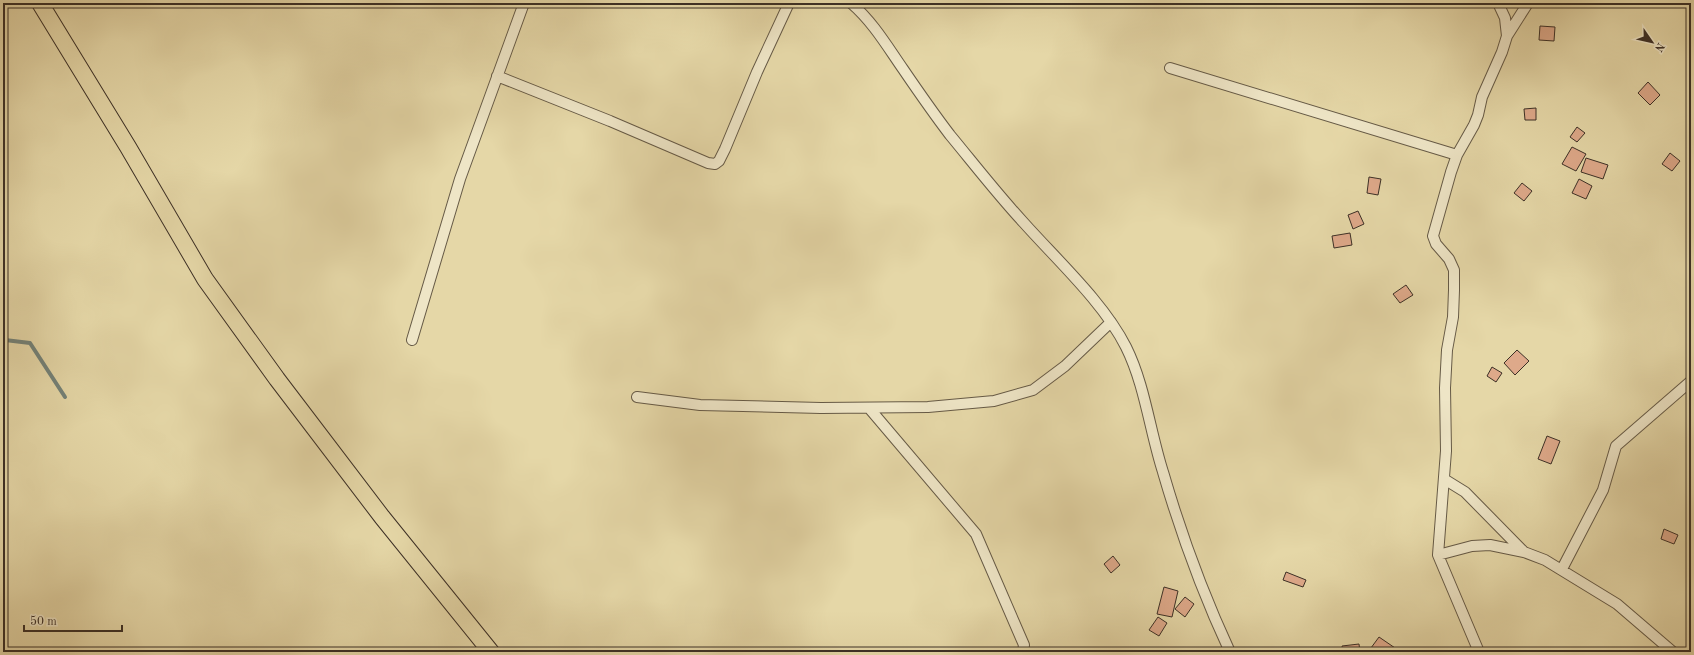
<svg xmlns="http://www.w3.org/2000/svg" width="1694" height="655" font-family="'Old Standard TT',serif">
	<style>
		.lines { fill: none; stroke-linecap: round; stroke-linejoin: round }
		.stream { stroke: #738279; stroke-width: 4 }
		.building { fill: #dea98a; stroke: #3c3026 }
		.street-casing { stroke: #665a46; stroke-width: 12 }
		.primary-casing { stroke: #3c3026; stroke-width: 18 }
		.street { stroke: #eee5c6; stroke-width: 10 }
		.primary { stroke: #e5d7a7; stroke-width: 16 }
	</style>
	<rect width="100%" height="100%" fill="#e5d7a7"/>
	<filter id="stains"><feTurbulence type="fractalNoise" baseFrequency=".005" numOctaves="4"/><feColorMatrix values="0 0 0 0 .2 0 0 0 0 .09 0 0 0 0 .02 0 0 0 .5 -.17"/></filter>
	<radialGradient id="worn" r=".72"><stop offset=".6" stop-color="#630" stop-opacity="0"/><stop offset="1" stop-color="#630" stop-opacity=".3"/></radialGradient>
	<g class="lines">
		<path class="stream" d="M 3,339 L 5,340 L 30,343 L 65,397"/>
	</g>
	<path class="building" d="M 1540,26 L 1555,27 L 1554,41 L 1539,40 Z
		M 1648,82 L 1660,95 L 1650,105 L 1638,93 Z
		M 1536,108 L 1536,120 L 1525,120 L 1524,109 Z
		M 1577,127 L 1585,133 L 1577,142 L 1570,137 Z
		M 1572,147 L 1586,154 L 1576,171 L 1562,164 Z
		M 1670,153 L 1680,161 L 1672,171 L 1662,164 Z
		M 1586,158 L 1608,165 L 1603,179 L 1581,172 Z
		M 1369,177 L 1381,179 L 1378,195 L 1367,193 Z
		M 1579,179 L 1592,186 L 1586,199 L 1572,193 Z
		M 1522,183 L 1532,191 L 1524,201 L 1514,193 Z
		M 1358,211 L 1364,224 L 1353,229 L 1348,215 Z
		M 1350,233 L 1352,245 L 1334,248 L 1332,236 Z
		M 1406,285 L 1413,295 L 1400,303 L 1393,294 Z
		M 1517,350 L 1529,361 L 1515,375 L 1504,363 Z
		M 1492,367 L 1502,373 L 1496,382 L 1487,376 Z
		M 1547,436 L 1560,441 L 1551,464 L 1538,459 Z
		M 1664,529 L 1678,535 L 1674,544 L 1661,539 Z
		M 1113,556 L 1120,565 L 1111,573 L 1104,564 Z
		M 1286,572 L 1306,580 L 1303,587 L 1283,580 Z
		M 1164,587 L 1178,591 L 1172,617 L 1157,614 Z
		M 1185,597 L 1194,604 L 1185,617 L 1175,609 Z
		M 1158,617 L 1167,623 L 1159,636 L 1149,630 Z
		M 1379,637 L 1398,650 L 1396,652 L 1368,652 Z
		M 1359,644 L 1360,652 L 1343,652 L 1342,646 Z"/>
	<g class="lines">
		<g class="street-casing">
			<path id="street" d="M 851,3 C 873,22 887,46 903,69 C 918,91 934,114 950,135 C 974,164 998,195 1024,223 C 1057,260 1104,303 1126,347 C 1145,385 1150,432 1163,472 C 1181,534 1203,594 1230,652
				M 1507,36 L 1528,3
				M 1170,68 L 1457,155
				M 497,76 L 610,121 L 708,163 L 715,164 L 719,161 L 725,149 L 757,72 L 789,3
				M 412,340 L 460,179 L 524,3
				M 637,397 L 700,405 L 821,408 L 928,407 L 994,401 L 1033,390 L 1065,366 L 1111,322
				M 869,408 L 976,534 L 1024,645 L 1023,652
				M 1444,479 L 1465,492 L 1524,552
				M 1438,555 L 1472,546 L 1490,545 L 1524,552 L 1545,560 L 1617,604 L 1673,652
				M 1562,569 L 1603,490 L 1616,446 L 1691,381
				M 1479,652 L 1438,555 L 1446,451 L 1445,388 L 1447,350 L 1453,317 L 1454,290 L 1454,270 L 1449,259 L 1436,244 L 1433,236 L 1451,172 L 1457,155 L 1474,125 L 1478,115 L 1482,97 L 1502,52 L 1507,36 L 1505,18 L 1498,3"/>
		</g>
		<g class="primary-casing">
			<path id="primary" d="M 40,3 L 128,147 L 205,279 L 277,379 L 382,517 L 491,652"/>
		</g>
		<use href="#street" class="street"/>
		<use href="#primary" class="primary"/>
	</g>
	<rect width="1694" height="655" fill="none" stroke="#e5d7a7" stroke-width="16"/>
	<rect x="4" y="4" width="1686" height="647" fill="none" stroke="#3c3026" stroke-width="2"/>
	<rect x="8" y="8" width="1678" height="639" fill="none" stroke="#3c3026"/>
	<g transform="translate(1652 42) rotate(124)" stroke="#eee5c6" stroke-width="3" paint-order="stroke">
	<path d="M0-3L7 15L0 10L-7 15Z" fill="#3c3026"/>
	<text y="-6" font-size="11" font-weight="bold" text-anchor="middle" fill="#3c3026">N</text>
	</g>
	<path d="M24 625v6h98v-6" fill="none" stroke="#3c3026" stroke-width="2"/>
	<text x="30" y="625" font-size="12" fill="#3c3026" stroke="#eee5c6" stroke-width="3" paint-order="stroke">50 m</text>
	<rect width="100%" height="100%" filter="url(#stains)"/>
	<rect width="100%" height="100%" fill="url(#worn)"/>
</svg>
